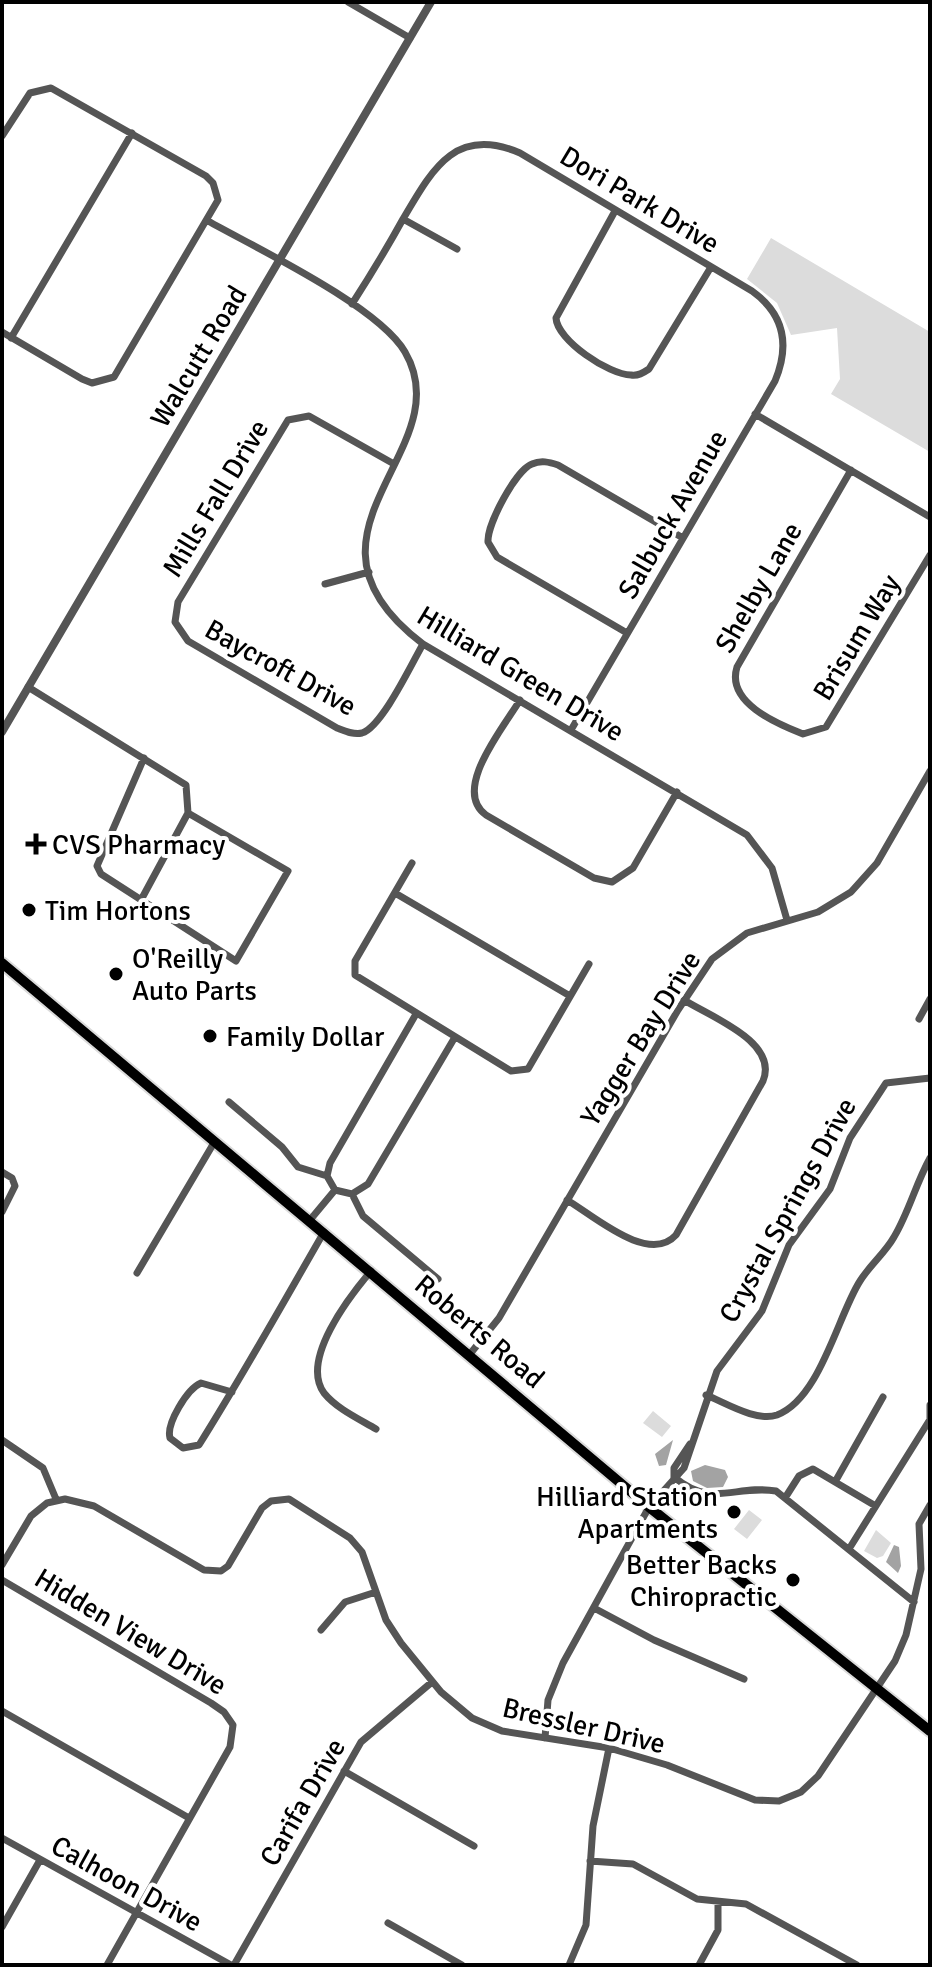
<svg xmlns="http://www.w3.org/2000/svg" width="932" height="1967" font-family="Signika,sans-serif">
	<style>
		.green { fill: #dcdcdc }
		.water { fill: #a3a3a3 }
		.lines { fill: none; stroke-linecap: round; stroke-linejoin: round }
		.primary-casing { stroke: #dbdbdb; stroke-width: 14 }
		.minor { stroke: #555; stroke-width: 7 }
		.tertiary { stroke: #555; stroke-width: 8 }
		.primary { stroke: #000; stroke-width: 10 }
		.poi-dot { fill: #000; stroke: #fff; stroke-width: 3 }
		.labels { text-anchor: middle; stroke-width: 8; stroke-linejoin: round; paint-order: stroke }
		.street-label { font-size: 28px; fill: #000; stroke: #fff }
		.poi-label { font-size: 28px; fill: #000; stroke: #fff; text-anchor: start }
	</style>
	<rect width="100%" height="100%" fill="#fff"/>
	<path class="green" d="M 771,238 L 930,332 L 930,452 L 831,394 L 840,379 L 837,328 L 791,335 L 777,303 L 747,279 Z
		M 653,1411 L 671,1426 L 662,1437 L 643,1423 Z
		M 749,1510 L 762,1520 L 747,1539 L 734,1529 Z
		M 876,1530 L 891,1543 L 883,1556 L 877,1558 L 864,1551 Z"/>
	<path class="water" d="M 673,1440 L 666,1465 L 659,1466 L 655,1454 Z
		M 705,1465 L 725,1470 L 728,1477 L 723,1487 L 707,1488 L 693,1481 L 691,1471 Z
		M 894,1545 L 899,1547 L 901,1566 L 898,1573 L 886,1562 Z"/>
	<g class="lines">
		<g class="primary-casing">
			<path id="primary" d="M 2,963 L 649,1507 L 930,1731"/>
		</g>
		<path class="minor" d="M 348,2 L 410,38
			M 2,136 L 30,93 L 51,88 L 206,176 L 213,183 L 218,200 L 114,377 L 92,383 L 82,379 L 2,332
			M 615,211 L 556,318 C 557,340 609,375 631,375 C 638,376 643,373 649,369 L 711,267
			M 403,219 L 457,249
			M 208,221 C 258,249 378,306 405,352 C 463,451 276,533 423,644 L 747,835 L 772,868 L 787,920
			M 352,304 C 370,276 387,248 403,219 C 432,170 455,125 520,153 L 752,291 C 784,314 790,345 775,381 L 571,730
			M 11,338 L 132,133
			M 755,414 L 930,517
			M 394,464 L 309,416 L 288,420 L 178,602 L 175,622 L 188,641 L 337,728 C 345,731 353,735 362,733 C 382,727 412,663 423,644
			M 851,470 L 737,667 C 726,702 775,723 803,734 L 826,727 L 930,555
			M 325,584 L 369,572
			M 627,633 L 497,557 L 488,542 C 487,524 516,470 532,464 C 541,460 549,462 558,465 L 683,538
			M 28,687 L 186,785 L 188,813 L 141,900
			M 520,700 C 504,727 451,790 486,815 L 594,878 L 612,882 L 633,868 L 677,792
			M 144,758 L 97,866 L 101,874 L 236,961 L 288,871 L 188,813
			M 412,863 L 355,961 L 355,975 L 511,1071 L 528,1069 L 589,964
			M 395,893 L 570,996
			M 919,1019 L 930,999
			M 229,1102 L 282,1147 L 298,1167 L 327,1176
			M 2,1172 L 12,1178 L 15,1186 L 2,1212
			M 335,1190 L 327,1176 L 330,1163 L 416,1014
			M 352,1194 L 363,1216 L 438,1279
			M 567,1200 C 594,1216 649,1265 676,1235 L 763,1081 C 779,1042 711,1017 684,1000
			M 310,1220 L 335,1190 L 352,1194 L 368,1184 L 455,1037
			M 371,1271 C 349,1297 300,1360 324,1393 C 337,1409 359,1419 376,1429
			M 137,1273 L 215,1141
			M 470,1354 L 499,1318 L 678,1010 L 712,959 L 747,933 L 818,912 L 851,892 L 877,863 L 930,771
			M 232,1392 L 201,1383 C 187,1389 166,1424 170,1438 L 183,1448 L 199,1445 C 243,1375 283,1303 324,1232
			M 706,1395 C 726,1403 756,1422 777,1415 C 820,1399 838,1315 860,1281 C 870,1265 885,1253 894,1237 C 909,1212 916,1183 930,1158
			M 930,1405 L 930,1422
			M 2,1440 L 43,1468 L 56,1499
			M 674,1477 C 712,1509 735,1484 776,1491 L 914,1602
			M 674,1477 L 674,1468 L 690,1444
			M 835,1482 L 883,1397
			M 785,1498 L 799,1476 L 813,1469 L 874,1505
			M 849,1549 L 929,1421
			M 2,1565 L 31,1516 L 47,1503 L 65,1499 L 94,1506 L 204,1570 L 221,1571 L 228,1566 L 262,1508 L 271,1501 L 289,1499 L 350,1538 L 362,1552 L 386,1620 L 401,1643 L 441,1692 L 472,1718 L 502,1731 L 609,1748 L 667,1765 L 755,1800 L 779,1801 L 801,1792 L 818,1776 L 895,1661 L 906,1635 L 921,1569 L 919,1524 L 930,1505
			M 2,1580 L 211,1703 L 224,1712 L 233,1725 L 230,1747 L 107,1965
			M 594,1608 L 654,1640 L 744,1679
			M 321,1630 L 345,1602 L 376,1592
			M 2,1711 L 189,1818
			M 545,1738 L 548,1700 L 563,1663 L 649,1507 L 684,1468 L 717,1371 L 762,1311 L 789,1245 L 830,1189 L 850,1138 L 886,1083 L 930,1078
			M 344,1771 L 474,1846
			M 2,1838 L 231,1965
			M 590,1861 L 633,1864 L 697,1899 L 746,1904 L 857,1965
			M 388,1923 L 462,1965
			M 2,1927 L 40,1860
			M 234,1965 L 361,1742 L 432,1682
			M 569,1965 L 586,1925 L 593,1826 L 609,1748
			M 699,1965 L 718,1930 L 718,1902"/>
		<path class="tertiary" d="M 2,732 L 431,2"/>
		<use href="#primary" class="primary"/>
	</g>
	<g class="poi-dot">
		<path d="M32 832h8v8h8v8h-8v8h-8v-8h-8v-8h8z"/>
		<circle cx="29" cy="910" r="8"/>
		<circle cx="116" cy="974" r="8"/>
		<circle cx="210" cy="1036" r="8"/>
		<circle cx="734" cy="1512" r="8"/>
		<circle cx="793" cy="1580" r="8"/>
	</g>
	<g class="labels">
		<g class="street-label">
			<text transform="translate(640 199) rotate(31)" y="10">Dori Park Drive</text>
			<text transform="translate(198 356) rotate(-59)" y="10">Walcutt Road</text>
			<text transform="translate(215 498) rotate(-59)" y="10">Mills Fall Drive</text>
			<text transform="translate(672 514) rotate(-60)" y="10">Salbuck Avenue</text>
			<text transform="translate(758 587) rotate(-60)" y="10">Shelby Lane</text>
			<text transform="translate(856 637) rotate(-59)" y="10">Brisum Way</text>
			<text transform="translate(281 667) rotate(29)" y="10">Baycroft Drive</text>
			<text transform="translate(521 673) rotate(31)" y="10">Hilliard Green Drive</text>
			<text transform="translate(640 1038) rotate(-58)" y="10">Yagger Bay Drive</text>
			<text transform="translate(787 1210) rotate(-61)" y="10">Crystal Springs Drive</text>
			<text transform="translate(480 1331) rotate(40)" y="10">Roberts Road</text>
			<text transform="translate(131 1631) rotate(31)" y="10">Hidden View Drive</text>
			<text transform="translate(584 1725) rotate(13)" y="10">Bressler Drive</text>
			<text transform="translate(302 1802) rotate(-60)" y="10">Carifa Drive</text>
			<text transform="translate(127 1883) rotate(29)" y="10">Calhoon Drive</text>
		</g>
		<g class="poi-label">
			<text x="52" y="854">CVS Pharmacy</text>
			<text x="45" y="920">Tim Hortons</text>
			<text x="132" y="968">O'Reilly<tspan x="132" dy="32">Auto Parts</tspan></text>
			<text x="226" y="1046">Family Dollar</text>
			<text x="718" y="1506" text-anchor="end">Hilliard Station<tspan x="718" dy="32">Apartments</tspan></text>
			<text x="777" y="1574" text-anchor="end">Better Backs<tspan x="777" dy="32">Chiropractic</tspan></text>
		</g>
	</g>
	<rect width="932" height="1967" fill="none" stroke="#000000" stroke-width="8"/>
</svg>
